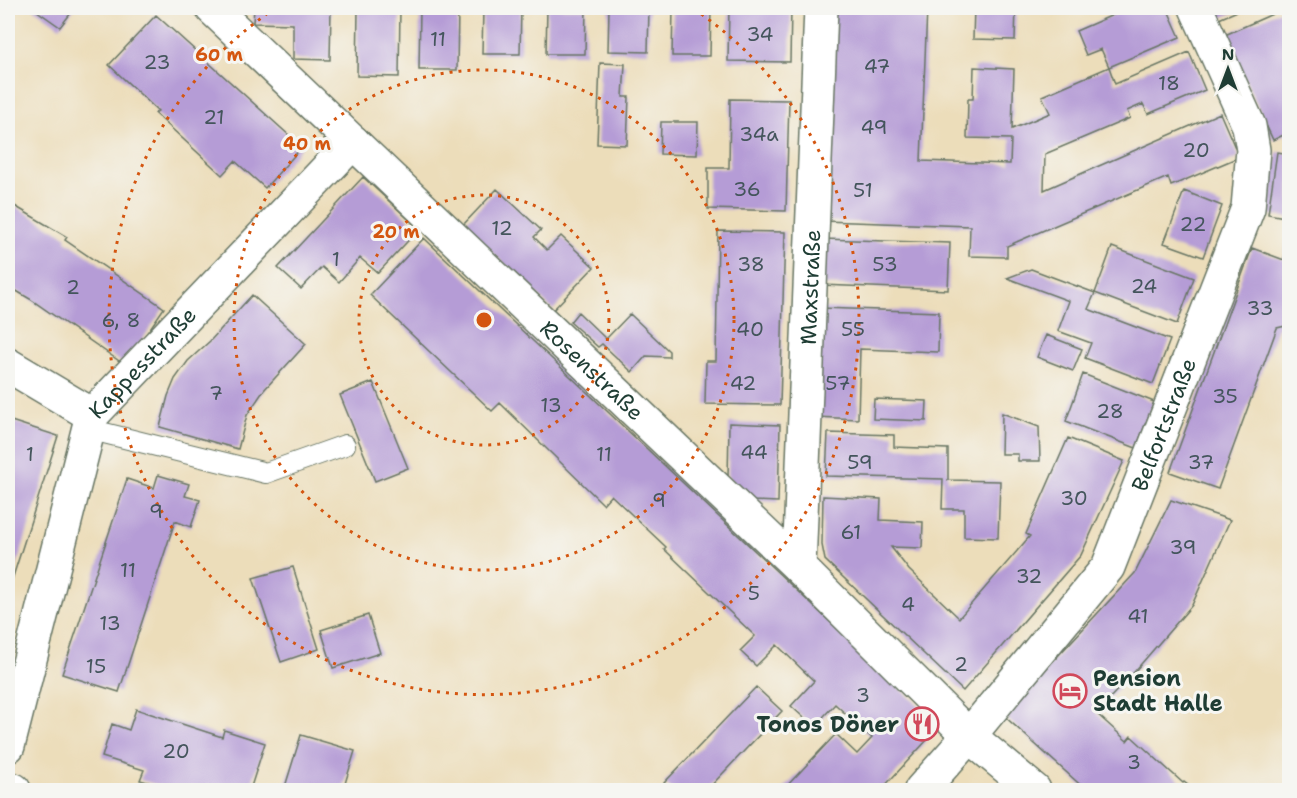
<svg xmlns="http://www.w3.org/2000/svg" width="1297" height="798" font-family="'Shantell Sans',sans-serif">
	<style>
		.building { fill: #b59cd6 }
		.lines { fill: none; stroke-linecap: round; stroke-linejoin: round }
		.lane-casing { stroke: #677563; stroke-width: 22 }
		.street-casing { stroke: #677563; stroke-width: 36 }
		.lane { stroke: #fff; stroke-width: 20 }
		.street { stroke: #fff; stroke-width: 33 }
		.ring { fill: none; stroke: #d45610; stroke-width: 3; stroke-dasharray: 3 6 }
		.labels { text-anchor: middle; stroke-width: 6; stroke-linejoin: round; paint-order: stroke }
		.number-label { font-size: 20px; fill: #44555c }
		.street-label { font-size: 22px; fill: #1f3d34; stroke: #f6f6f2 }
		.poi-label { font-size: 22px; font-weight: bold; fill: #1f3d34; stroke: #f6f6f2; text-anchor: start }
		.centre { fill: #d45610; stroke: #f6f6f2; stroke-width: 3 }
		.ring-label { font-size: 18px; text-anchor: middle; font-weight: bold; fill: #d45610; stroke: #f6f6f2; stroke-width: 6; stroke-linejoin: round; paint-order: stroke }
	</style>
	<rect width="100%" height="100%" fill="#f6f6f2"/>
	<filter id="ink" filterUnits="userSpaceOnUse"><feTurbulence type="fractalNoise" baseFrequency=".0167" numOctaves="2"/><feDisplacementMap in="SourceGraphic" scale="12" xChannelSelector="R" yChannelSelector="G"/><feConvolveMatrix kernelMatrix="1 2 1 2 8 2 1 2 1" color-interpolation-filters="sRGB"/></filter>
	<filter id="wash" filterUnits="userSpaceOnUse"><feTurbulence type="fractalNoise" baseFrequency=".008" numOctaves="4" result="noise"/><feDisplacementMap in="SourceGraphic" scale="24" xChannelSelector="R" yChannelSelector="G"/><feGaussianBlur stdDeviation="1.35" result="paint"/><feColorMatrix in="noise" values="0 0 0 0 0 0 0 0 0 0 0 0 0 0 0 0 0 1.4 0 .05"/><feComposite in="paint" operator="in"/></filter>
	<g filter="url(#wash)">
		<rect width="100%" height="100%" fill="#ecddba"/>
		<g id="blocks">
			<path class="building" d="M 33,8 L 75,8 L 60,27 Z
				M 254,8 L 331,8 L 330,60 L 293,59 L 293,24 L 253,23 Z
				M 358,8 L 400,8 L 399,77 L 357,76 Z
				M 420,8 L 458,8 L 457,70 L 419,70 Z
				M 483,8 L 521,8 L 520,54 L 482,54 Z
				M 547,8 L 586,8 L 585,54 L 546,54 Z
				M 609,8 L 649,8 L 648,52 L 608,51 Z
				M 673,8 L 711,8 L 710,56 L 672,56 Z
				M 729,8 L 791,8 L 790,62 L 728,61 Z
				M 831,8 L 927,8 L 921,161 L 1010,164 L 1011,139 L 967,138 L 968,99 L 973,99 L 974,67 L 1014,69 L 1012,129 L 1050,113 L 1042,96 L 1109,67 L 1115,84 L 1189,52 L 1205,90 L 1148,114 L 1143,104 L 1127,111 L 1130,118 L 1045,154 L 1044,190 L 1220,113 L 1239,157 L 1171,186 L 1168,177 L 1007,246 L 1007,257 L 969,256 L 970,226 L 823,221 Z
				M 974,8 L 1016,8 L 1015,40 L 973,39 Z
				M 1129,8 L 1167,8 L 1180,37 L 1109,67 L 1101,49 L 1086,55 L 1076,31 Z
				M 1214,8 L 1244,8 L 1219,19 Z
				M 1286,8 L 1290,9 L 1290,132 L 1273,140 L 1225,35 Z
				M 156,15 L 302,147 L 265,188 L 235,161 L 222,175 L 155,113 L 158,111 L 109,65 Z
				M 600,63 L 625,64 L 623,97 L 629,97 L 627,145 L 597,144 Z
				M 730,99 L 789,100 L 786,211 L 708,209 L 708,168 L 729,168 Z
				M 661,122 L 698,122 L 697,155 L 660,154 Z
				M 1277,152 L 1290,154 L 1290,218 L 1268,214 Z
				M 363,177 L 419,229 L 378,273 L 360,258 L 339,282 L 322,267 L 301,289 L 278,268 Z
				M 497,189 L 541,230 L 534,237 L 547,250 L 561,236 L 594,267 L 553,310 L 463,225 Z
				M 1184,191 L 1222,206 L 1203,257 L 1164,243 Z
				M 8,202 L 67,237 L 65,240 L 164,308 L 125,365 L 30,299 L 8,286 Z
				M 718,231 L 785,232 L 780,405 L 705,404 L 706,361 L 716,361 Z
				M 1288,234 L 1290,325 L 1277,328 L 1218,489 L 1170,472 L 1252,248 L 1284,260 Z
				M 424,238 L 940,726 L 881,790 L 783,790 L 836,734 L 857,754 L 872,738 L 835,704 L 814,727 L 791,706 L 814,681 L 777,645 L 756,666 L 740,651 L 755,636 L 664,549 L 666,547 L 611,495 L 603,504 L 500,403 L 492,411 L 370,295 Z
				M 822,239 L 950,243 L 948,290 L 821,285 Z
				M 1112,247 L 1194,278 L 1177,324 L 1095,293 Z
				M 1031,269 L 1095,293 L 1088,309 L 1170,340 L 1153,384 L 1085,358 L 1091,343 L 1058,331 L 1069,301 L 1007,278 Z
				M 252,295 L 306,344 L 264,390 L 247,415 L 238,449 L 160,427 L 168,396 L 175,379 L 188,361 L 210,341 Z
				M 820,308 L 939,312 L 938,352 L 860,349 L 858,419 L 816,417 Z
				M 578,312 L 606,339 L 630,314 L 669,351 L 669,357 L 646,356 L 632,372 L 602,344 L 598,347 L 570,322 Z
				M 1046,335 L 1082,349 L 1073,371 L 1037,357 Z
				M 1083,374 L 1154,402 L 1136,448 L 1066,421 Z
				M 373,382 L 408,468 L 375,481 L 340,395 Z
				M 874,399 L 927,401 L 926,421 L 873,419 Z
				M 1002,413 L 1039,427 L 1040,461 L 1018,461 L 1018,454 L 1001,454 Z
				M 8,420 L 58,436 L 11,583 L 8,581 Z
				M 729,423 L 780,425 L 778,502 L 752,501 L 728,479 Z
				M 828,433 L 894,435 L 894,447 L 948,449 L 948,480 L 1000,481 L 998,538 L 964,537 L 964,509 L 942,509 L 943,479 L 826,476 Z
				M 1068,438 L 1124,461 L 1081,555 L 963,691 L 825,560 L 822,545 L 823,496 L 881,499 L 880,520 L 923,522 L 922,548 L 891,547 L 909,570 L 959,618 L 1030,536 L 1026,534 Z
				M 158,475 L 189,484 L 185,496 L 200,500 L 191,527 L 175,521 L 119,692 L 62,674 L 127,479 L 154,488 Z
				M 1171,500 L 1230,520 L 1192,605 L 1135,671 L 1096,713 L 1127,741 L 1131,736 L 1183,783 L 1184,782 L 1194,790 L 1086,790 L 1003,715 L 1135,573 Z
				M 293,567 L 319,649 L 281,662 L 253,578 Z
				M 368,615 L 380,653 L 333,668 L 321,630 Z
				M 756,687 L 782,711 L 707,790 L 673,790 L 664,783 Z
				M 136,709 L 222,737 L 224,730 L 265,743 L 250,790 L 176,790 L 140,780 L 144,770 L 102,757 L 112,724 L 129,730 Z
				M 301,735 L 355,751 L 343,790 L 284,790 Z"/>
		</g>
	</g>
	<g filter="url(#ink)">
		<use href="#blocks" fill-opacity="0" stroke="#677563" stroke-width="1.5"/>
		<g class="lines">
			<g class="lane-casing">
				<path id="lane" d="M 88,429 L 266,473 L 345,445"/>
			</g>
			<g class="street-casing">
				<g id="street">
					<path id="s1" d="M 212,8 L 799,567 L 969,736 L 1034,790"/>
					<path d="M 8,365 L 92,415"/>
					<path id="s2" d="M 799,567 L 821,8"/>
					<path id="s3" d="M 8,746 L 92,415 L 353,142"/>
					<path d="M 8,788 L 14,790"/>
					<path id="s4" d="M 921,790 L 969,736 L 1108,567 L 1248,208 L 1253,150 L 1249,126 L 1196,8"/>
				</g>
			</g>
			<use href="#lane" class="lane"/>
			<use href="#street" class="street"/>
		</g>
	</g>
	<g class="ring">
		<circle cx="484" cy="320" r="125"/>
		<circle cx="484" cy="320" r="250"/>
		<path d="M694 9A375 375 0 1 1 274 9"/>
	</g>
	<defs>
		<g id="hotel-ring" transform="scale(1.725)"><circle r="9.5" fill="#f6f6f2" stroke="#d1495b" stroke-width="1.5"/><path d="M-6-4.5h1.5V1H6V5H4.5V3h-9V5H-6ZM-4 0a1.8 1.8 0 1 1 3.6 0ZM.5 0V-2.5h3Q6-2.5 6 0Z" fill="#d1495b"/></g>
		<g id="restaurant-ring" transform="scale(1.725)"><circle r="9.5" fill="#f6f6f2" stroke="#d1495b" stroke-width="1.5"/><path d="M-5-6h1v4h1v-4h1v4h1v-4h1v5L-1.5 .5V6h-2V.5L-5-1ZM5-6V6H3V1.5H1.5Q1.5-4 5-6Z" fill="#d1495b"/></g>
	</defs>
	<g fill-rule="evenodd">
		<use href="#hotel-ring" x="1070" y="691"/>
		<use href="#restaurant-ring" x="922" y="724"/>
	</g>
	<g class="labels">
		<g class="number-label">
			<text x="760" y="41">34</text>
			<text x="438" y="46">11</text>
			<text x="157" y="69">23</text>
			<text x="877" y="73">47</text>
			<text x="1169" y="90">18</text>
			<text x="214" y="124">21</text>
			<text x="874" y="134">49</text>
			<text x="759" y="141">34a</text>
			<text x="1196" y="157">20</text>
			<text x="747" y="196">36</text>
			<text x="863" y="197">51</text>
			<text x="1193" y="231">22</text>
			<text x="502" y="235">12</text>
			<text x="336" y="266">1</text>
			<text x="751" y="271">38</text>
			<text x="885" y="271">53</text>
			<text x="1144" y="293">24</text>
			<text x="73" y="294">2</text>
			<text x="1260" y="315">33</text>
			<text x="121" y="327">6, 8</text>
			<text x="750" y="336">40</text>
			<text x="853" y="336">55</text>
			<text x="743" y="390">42</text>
			<text x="838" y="390">57</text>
			<text x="216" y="400">7</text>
			<text x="1225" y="403">35</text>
			<text x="551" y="412">13</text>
			<text x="1110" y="418">28</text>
			<text x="754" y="459">44</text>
			<text x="30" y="461">1</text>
			<text x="604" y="461">11</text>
			<text x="860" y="469">59</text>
			<text x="1201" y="469">37</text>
			<text x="1074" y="505">30</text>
			<text x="659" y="507">9</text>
			<text x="156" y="518">9</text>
			<text x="851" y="539">61</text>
			<text x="1183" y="554">39</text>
			<text x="128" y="577">11</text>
			<text x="1029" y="583">32</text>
			<text x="754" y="600">5</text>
			<text x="908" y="611">4</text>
			<text x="1138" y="623">41</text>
			<text x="110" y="630">13</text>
			<text x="961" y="671">2</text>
			<text x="96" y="673">15</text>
			<text x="863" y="702">3</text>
			<text x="176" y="758">20</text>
			<text x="1134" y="769">3</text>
		</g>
		<g class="street-label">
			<text dy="8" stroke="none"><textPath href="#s2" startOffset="280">Maxstraße</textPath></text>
			<text dy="8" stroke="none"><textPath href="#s3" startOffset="414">Kappesstraße</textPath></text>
			<text dy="8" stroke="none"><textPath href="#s1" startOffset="525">Rosenstraße</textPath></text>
			<text dy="8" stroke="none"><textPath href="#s4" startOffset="444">Belfortstraße</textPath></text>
		</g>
		<g class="poi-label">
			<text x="1093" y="686">Pension<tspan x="1093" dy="25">Stadt Halle</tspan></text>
			<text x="899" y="732" text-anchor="end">Tonos Döner</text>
		</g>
	</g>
	<circle cx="484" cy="320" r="9" class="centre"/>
	<g class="ring-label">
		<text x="219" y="61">60 m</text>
		<text x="307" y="150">40 m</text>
		<text x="396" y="238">20 m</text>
	</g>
	<rect width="1297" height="798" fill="none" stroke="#f6f6f2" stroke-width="30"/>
	<g transform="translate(1228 69)" stroke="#f6f6f2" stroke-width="4.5" paint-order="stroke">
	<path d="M0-4.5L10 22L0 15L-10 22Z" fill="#1f3d34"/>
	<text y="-9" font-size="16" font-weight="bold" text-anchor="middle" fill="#1f3d34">N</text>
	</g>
</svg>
